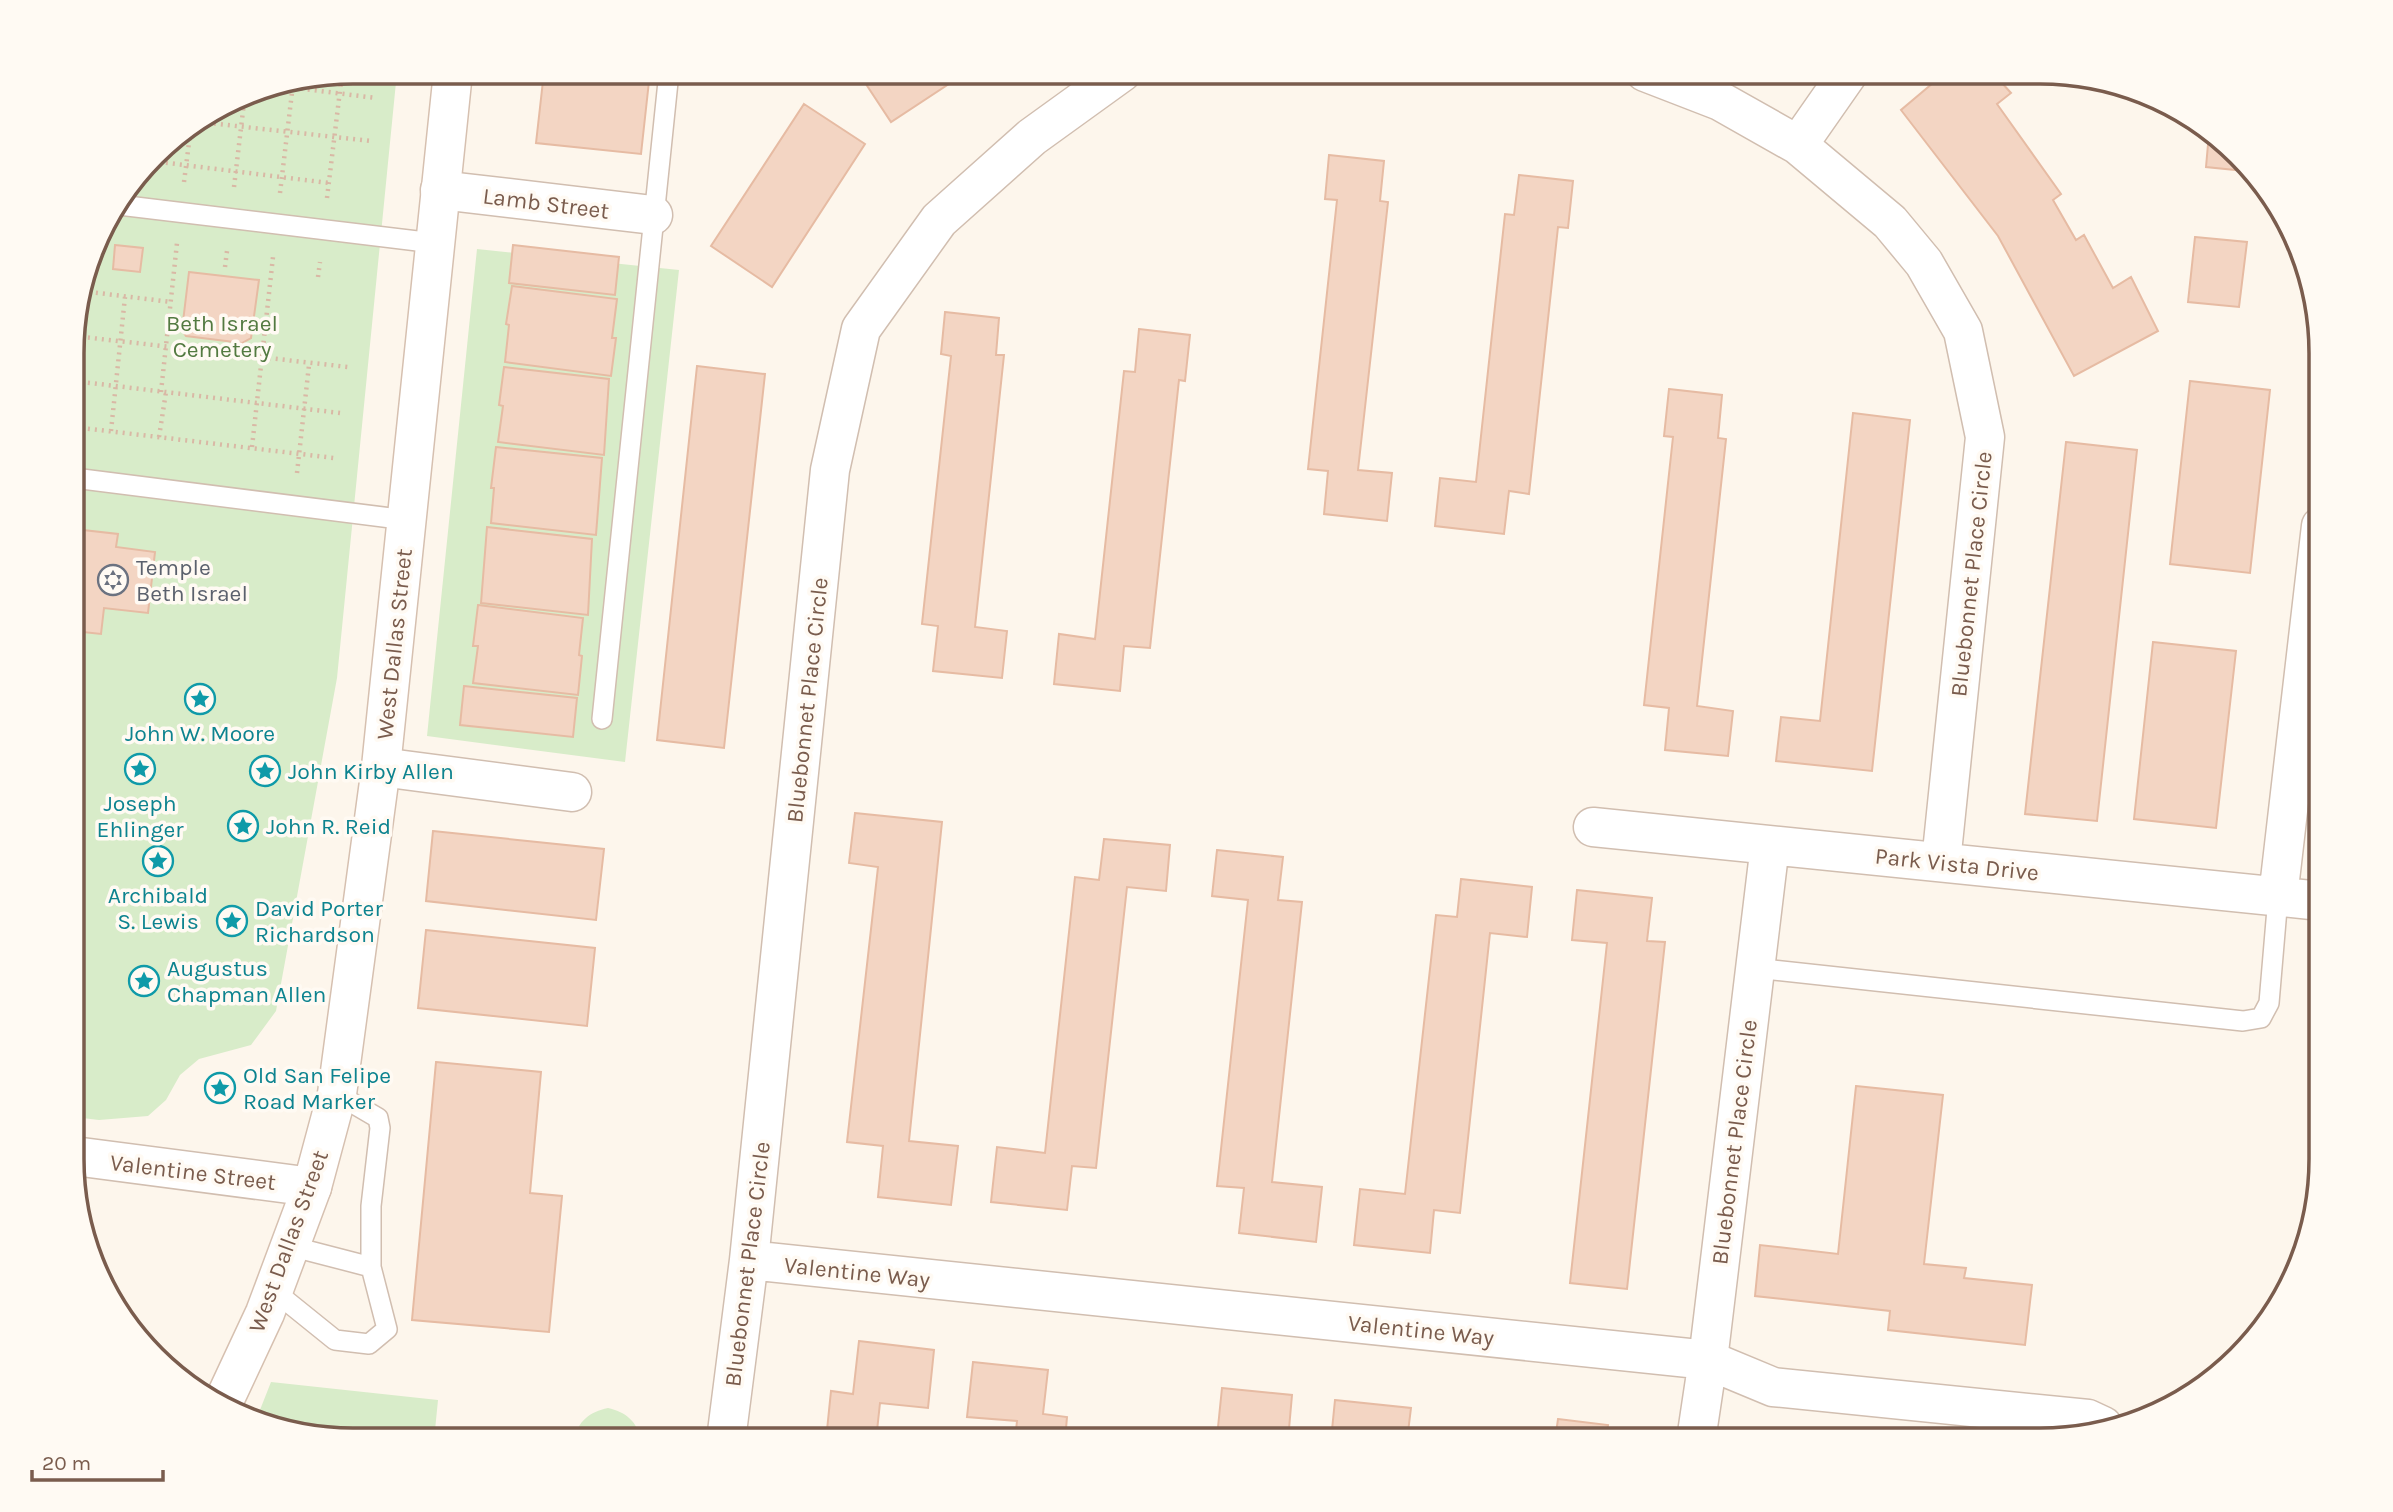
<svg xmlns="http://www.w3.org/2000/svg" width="2393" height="1512" font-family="Karla,sans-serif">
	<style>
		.green { fill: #d8ecc9 }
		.building { fill: #f3d5c3; stroke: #e6bba3; stroke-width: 2 }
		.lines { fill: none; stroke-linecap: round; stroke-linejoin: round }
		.service-casing { stroke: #d1beb0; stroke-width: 22 }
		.minor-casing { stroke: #d1beb0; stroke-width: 41 }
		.secondary-casing { stroke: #d6c0b0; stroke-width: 41 }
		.path { stroke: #d9b8a5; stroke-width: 4.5; stroke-dasharray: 2 5; stroke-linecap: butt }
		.service { stroke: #fff; stroke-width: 19 }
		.minor { stroke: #fff; stroke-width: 38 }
		.secondary { stroke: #fff; stroke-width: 38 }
		.labels { text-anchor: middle; stroke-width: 7; stroke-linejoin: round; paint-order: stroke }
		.street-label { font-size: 23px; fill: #7a5c4d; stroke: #fffaf3 }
		.park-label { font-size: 23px; fill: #537a41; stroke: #fffaf3 }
		.worship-label { font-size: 23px; fill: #5b616d; stroke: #fffaf3; text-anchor: start }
		.culture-label { font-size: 23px; fill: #0d838f; stroke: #fffaf3; text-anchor: start }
		.rim { fill: none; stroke: #7a5c4d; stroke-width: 3.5 }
	</style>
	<rect width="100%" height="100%" fill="#fdf6ec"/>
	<path class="green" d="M 353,72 L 397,72 L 337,678 L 276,1011 L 251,1045 L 199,1059 L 180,1075 L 166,1100 L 148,1116 L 99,1120 L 74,1117 L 74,317 L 101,228 L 167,142 L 246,93 Z
		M 477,249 L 679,270 L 625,762 L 427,736 Z
		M 271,1382 L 438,1400 L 434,1440 C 375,1440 311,1445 256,1420 Z
		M 608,1408 C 625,1412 638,1421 640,1440 L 575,1440 C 577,1421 590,1412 608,1408 Z"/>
	<path class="building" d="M 544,72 L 650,72 L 641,154 L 536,143 Z
		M 858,72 L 967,72 L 891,122 Z
		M 1946,72 L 1992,72 L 2011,93 L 1997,104 L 2061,194 L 2053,200 L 2076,240 L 2084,235 L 2113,288 L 2131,277 L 2158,331 L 2074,376 L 1998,236 L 1901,110 Z
		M 804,104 L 865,144 L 772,287 L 711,246 Z
		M 2209,133 L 2245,171 L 2206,167 Z
		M 1329,155 L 1384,161 L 1380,201 L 1388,202 L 1358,470 L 1392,473 L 1387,521 L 1324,514 L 1328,471 L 1308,469 L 1337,200 L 1325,199 Z
		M 1519,175 L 1573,181 L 1568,228 L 1558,227 L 1529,494 L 1509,491 L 1504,534 L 1435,526 L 1440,478 L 1476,482 L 1505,214 L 1514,215 Z
		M 2195,237 L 2247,242 L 2239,307 L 2188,302 Z
		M 97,241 L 94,266 L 89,266 Z
		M 115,245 L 143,248 L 140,272 L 113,269 Z
		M 513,245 L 619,257 L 615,295 L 509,283 Z
		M 189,272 L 259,280 L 251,338 L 242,343 L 186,336 L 182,330 Z
		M 512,286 L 617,299 L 612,338 L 616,338 L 611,376 L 505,362 L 509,325 L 506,324 Z
		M 945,312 L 999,318 L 996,355 L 1004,355 L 975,627 L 1007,631 L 1002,678 L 933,671 L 938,626 L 922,624 L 951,356 L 941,354 Z
		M 1139,329 L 1190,335 L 1185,381 L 1179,380 L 1150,648 L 1124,646 L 1120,691 L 1054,684 L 1059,634 L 1095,639 L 1124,371 L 1135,372 Z
		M 697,366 L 765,374 L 724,748 L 657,740 Z
		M 504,367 L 609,379 L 604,455 L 498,442 L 503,406 L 499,405 Z
		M 2190,381 L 2270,390 L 2250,573 L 2170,564 Z
		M 1669,389 L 1722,395 L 1718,438 L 1726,439 L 1697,706 L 1733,711 L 1728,756 L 1665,750 L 1669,708 L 1644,705 L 1673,437 L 1664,436 Z
		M 1853,413 L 1910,420 L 1872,771 L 1776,761 L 1781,717 L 1820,721 Z
		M 2066,442 L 2137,450 L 2097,821 L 2025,814 Z
		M 496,447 L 602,458 L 596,535 L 491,523 L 494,488 L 491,488 Z
		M 487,527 L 592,539 L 588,615 L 481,603 Z
		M 74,529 L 118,534 L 116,547 L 155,552 L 148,613 L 104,608 L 101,634 L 74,631 Z
		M 478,605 L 583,618 L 579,655 L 582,656 L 578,695 L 473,683 L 478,646 L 473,646 Z
		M 2153,642 L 2236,651 L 2216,828 L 2134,819 Z
		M 464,686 L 577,698 L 573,737 L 460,725 Z
		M 855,813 L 942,822 L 909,1141 L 958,1146 L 951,1205 L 878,1197 L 883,1146 L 847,1142 L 878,867 L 849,863 Z
		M 433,831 L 604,849 L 596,920 L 426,901 Z
		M 1104,839 L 1170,845 L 1166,891 L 1127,887 L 1096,1168 L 1072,1166 L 1067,1210 L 991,1202 L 997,1147 L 1045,1153 L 1075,877 L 1099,880 Z
		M 1217,850 L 1283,857 L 1278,900 L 1302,902 L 1272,1182 L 1322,1187 L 1316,1242 L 1239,1233 L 1244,1188 L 1217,1186 L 1248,900 L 1212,896 Z
		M 1461,879 L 1532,887 L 1527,937 L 1490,933 L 1460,1213 L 1434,1210 L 1430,1253 L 1354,1245 L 1360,1189 L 1405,1194 L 1436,915 L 1457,917 Z
		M 1577,890 L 1652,898 L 1647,941 L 1665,942 L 1627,1289 L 1570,1283 L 1607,943 L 1572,940 Z
		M 426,930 L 595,948 L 587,1026 L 418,1008 Z
		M 436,1062 L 541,1072 L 530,1193 L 562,1196 L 549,1332 L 412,1320 Z
		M 1856,1086 L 1943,1095 L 1924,1264 L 1966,1268 L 1964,1278 L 2032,1285 L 2025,1345 L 1888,1330 L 1890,1311 L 1755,1296 L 1760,1245 L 1838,1254 Z
		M 81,1214 L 88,1215 L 87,1229 Z
		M 859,1341 L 934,1350 L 928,1408 L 880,1403 L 876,1440 L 826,1440 L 831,1391 L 853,1394 Z
		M 973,1362 L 1048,1370 L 1043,1414 L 1067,1417 L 1065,1440 L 1015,1440 L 1017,1421 L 967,1417 Z
		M 1222,1388 L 1292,1395 L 1288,1440 L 1186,1440 L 1186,1434 L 1217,1437 Z
		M 1335,1400 L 1411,1408 L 1407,1440 L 1331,1440 Z
		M 1558,1419 L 1608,1425 L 1606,1440 L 1555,1440 Z"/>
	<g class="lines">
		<g class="service-casing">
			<path id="service" d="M 119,205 L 434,243
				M 74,478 L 407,520
				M 602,719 L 669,72
				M 1755,968 L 2243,1021 L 2261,1018 L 2269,1003 L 2278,897
				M 290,1246 L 371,1267
				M 273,1290 L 335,1340 L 369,1344 L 387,1329 L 371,1267 L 371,1206 L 380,1128 L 378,1118 L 337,1094"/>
		</g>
		<g class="minor-casing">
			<path id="minor" d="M 1645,72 L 1720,101 L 1798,145 L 1890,222 L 1924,263 L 1963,331 L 1985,437 L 1941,862
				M 1798,145 L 1849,72
				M 440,190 L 653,215
				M 381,767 L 572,792
				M 1593,827 L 2321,901
				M 2278,897 L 2321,526
				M 74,1156 L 312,1187
				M 749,1260 L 1708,1360 L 1773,1387 L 2088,1419 L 2103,1426
				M 726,1440 L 749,1260 L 830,470 L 861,329 L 939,220 L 1032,137 L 1122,72
				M 1696,1440 L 1708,1360 L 1770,845"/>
		</g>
		<g class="secondary-casing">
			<path id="secondary" d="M 222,1405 L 265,1313 L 290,1246 L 312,1187 L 337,1094 L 381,767 L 453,72"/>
		</g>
		<path class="path" d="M 280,86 L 376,98
			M 200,122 L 371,141
			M 152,161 L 329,183
			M 184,182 L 191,127
			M 234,187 L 245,94
			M 280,193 L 293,84
			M 327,198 L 342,74
			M 225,267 L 227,251
			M 318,277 L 320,262
			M 82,291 L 171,302
			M 74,318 L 74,316
			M 74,336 L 348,367
			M 74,381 L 340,413
			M 161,392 L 177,243
			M 74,427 L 334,458
			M 111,431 L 125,297
			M 159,437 L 166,392
			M 252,447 L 273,257
			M 297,473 L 309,365"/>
		<use href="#service" class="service"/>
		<use href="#minor" class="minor"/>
		<use href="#secondary" class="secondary"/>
	</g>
	<defs>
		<g id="synagogue-ring" transform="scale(1.575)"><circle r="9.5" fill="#fffaf3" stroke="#6b7280" stroke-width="1.5"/><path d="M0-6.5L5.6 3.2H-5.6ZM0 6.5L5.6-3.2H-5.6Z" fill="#6b7280"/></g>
		<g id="sight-ring" transform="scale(1.575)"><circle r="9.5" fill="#fffaf3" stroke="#0f9aa8" stroke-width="1.5"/><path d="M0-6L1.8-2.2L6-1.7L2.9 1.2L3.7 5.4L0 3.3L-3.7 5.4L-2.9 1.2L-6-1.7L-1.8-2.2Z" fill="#0f9aa8"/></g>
	</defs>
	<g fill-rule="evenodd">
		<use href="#synagogue-ring" x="113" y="580"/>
		<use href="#sight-ring" x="200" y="699"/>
		<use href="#sight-ring" x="140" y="769"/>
		<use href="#sight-ring" x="265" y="771"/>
		<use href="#sight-ring" x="243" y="826"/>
		<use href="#sight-ring" x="158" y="861"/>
		<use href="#sight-ring" x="232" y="921"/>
		<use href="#sight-ring" x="144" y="981"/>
		<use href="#sight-ring" x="220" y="1088"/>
	</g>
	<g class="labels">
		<g class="street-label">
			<text transform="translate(546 203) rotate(7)" y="8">Lamb Street</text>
			<text transform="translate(1971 574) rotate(-84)" y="8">Bluebonnet Place Circle</text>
			<text transform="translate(394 644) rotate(-84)" y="8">West Dallas Street</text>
			<text transform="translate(807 700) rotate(-84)" y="8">Bluebonnet Place Circle</text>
			<text transform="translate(1957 864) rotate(6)" y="8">Park Vista Drive</text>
			<text transform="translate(1734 1142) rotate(-83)" y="8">Bluebonnet Place Circle</text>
			<text transform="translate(193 1172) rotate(7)" y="8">Valentine Street</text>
			<text transform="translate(288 1241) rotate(-70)" y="8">West Dallas Street</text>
			<text transform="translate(747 1264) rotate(-83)" y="8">Bluebonnet Place Circle</text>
			<text transform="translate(857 1272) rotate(6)" y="8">Valentine Way</text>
			<text transform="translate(1421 1330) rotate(6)" y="8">Valentine Way</text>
		</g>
		<g class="park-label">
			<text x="222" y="331">Beth Israel<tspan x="222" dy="26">Cemetery</tspan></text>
		</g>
		<g class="worship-label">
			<text x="136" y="575">Temple<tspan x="136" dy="26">Beth Israel</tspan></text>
		</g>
		<g class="culture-label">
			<text x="200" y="741" text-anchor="middle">John W. Moore</text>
			<text x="288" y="779">John Kirby Allen</text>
			<text x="140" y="811" text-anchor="middle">Joseph<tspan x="140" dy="26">Ehlinger</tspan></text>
			<text x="266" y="834">John R. Reid</text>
			<text x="158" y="903" text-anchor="middle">Archibald<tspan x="158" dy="26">S. Lewis</tspan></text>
			<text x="255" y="916">David Porter<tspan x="255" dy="26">Richardson</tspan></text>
			<text x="167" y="976">Augustus<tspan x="167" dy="26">Chapman Allen</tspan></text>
			<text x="243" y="1083">Old San Felipe<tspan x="243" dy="26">Road Marker</tspan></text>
		</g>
	</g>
	<path d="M0 0H2393V1512H0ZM353 84H2040A269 269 0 0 1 2309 353V1159A269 269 0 0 1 2040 1428H353A269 269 0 0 1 84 1159V353A269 269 0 0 1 353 84Z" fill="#fffaf3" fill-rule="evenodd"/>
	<path class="rim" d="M353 84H2040A269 269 0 0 1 2309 353V1159A269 269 0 0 1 2040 1428H353A269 269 0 0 1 84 1159V353A269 269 0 0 1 353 84Z"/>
	<path d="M32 1470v10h131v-10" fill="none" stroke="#7a5c4d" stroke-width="3.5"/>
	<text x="42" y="1470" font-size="21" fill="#7a5c4d" stroke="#fffaf3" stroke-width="5" paint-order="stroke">20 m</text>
</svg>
